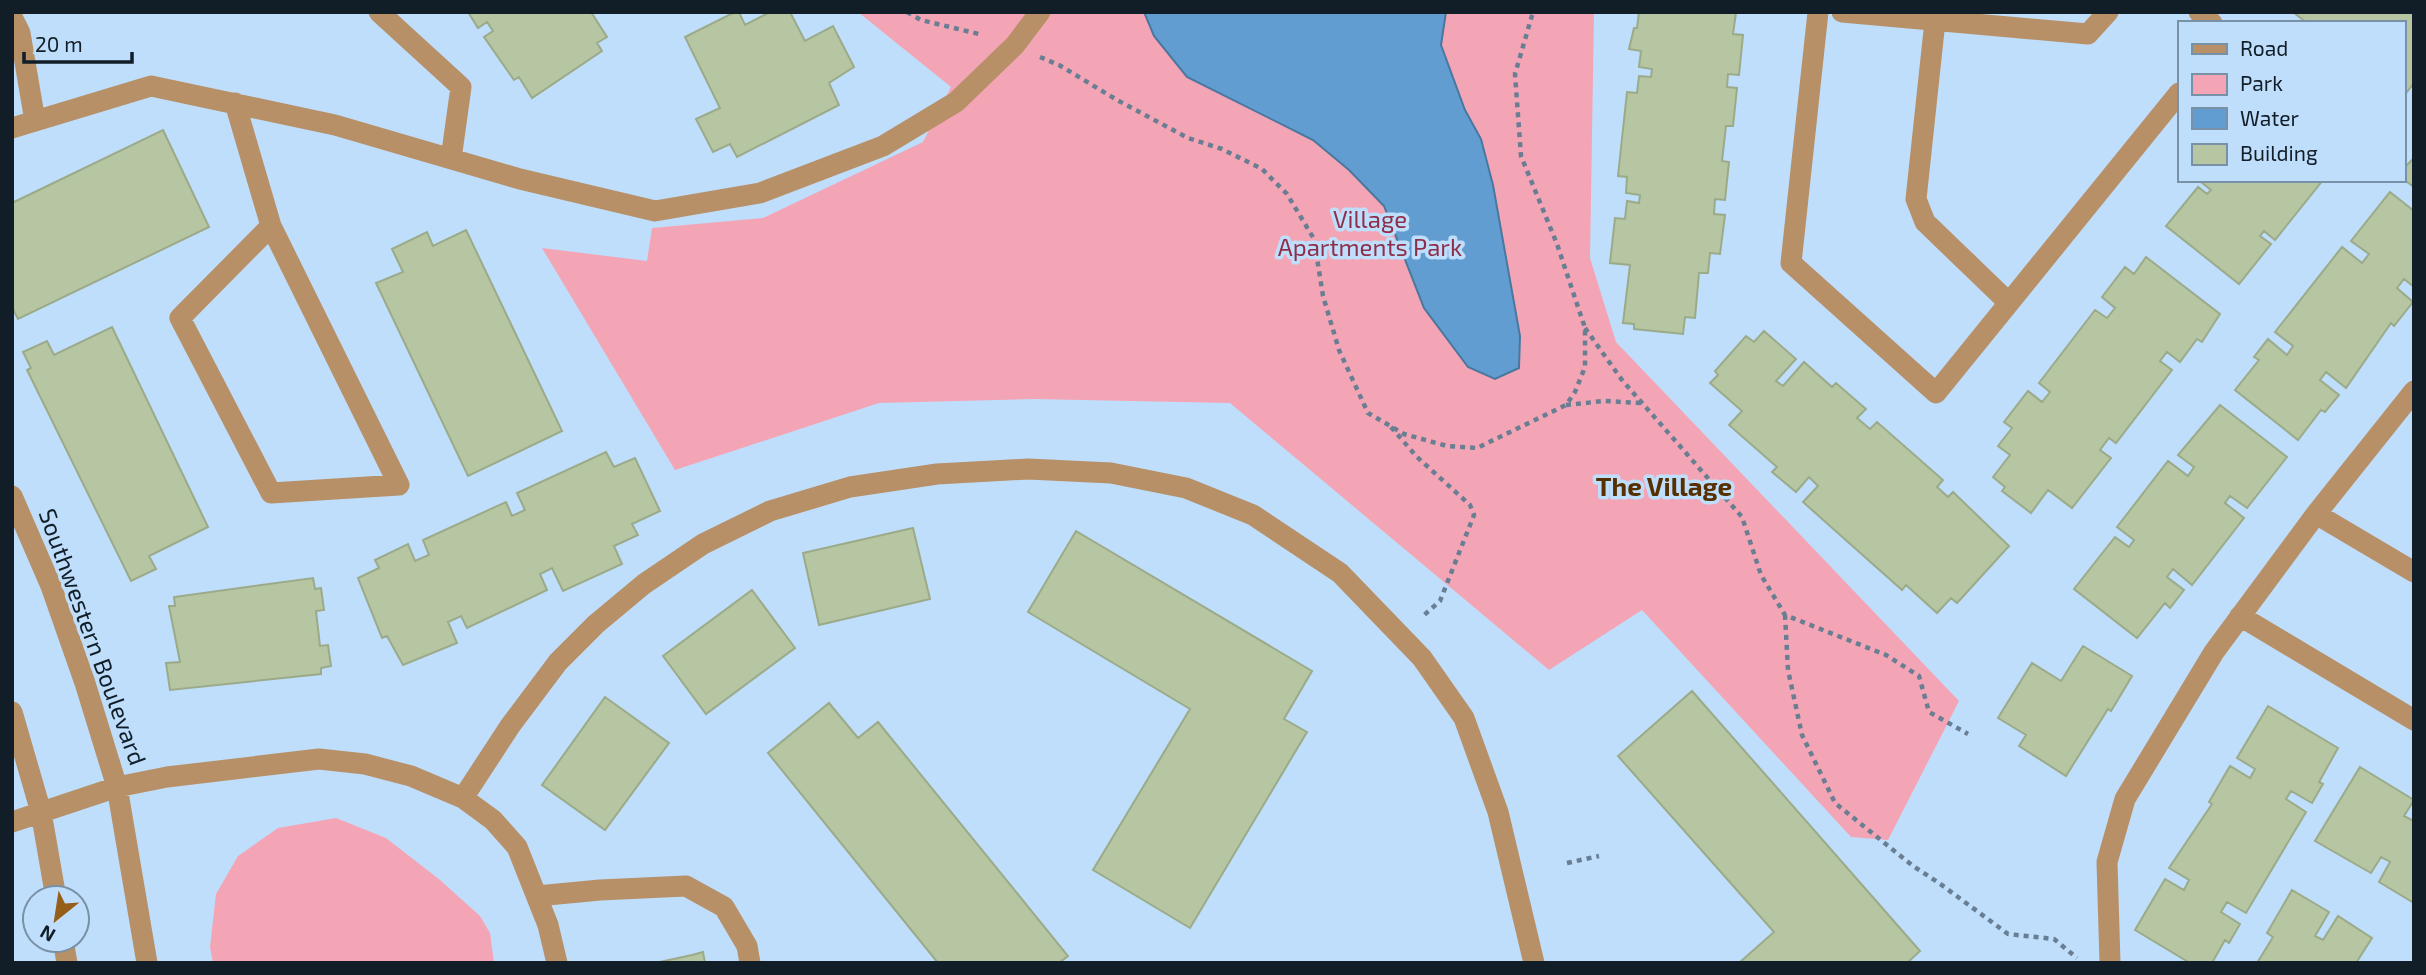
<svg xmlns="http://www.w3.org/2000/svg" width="2426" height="975" font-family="'Exo 2',sans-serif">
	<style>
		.green { fill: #f4a5b5 }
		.water { fill: #629dd1; stroke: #4a779e; stroke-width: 2 }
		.building { fill: #b6c5a2; stroke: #9baa88; stroke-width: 2 }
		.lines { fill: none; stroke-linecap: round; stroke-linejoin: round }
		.path { stroke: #697e92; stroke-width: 4.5; stroke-dasharray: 5 5; stroke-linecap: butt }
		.minor { stroke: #b79068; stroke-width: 21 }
		.labels { text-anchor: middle; stroke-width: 7; stroke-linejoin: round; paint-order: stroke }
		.park-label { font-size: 24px; fill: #8e2f4a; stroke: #bfdefb }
		.street-label { font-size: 24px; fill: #111d27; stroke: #bfdefb }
		.neighbourhood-label { font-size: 26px; font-weight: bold; fill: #563000; stroke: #bfdefb }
	</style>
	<rect width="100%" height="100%" fill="#bfdefb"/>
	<path class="green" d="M 858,12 L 1594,12 L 1590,258 L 1616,342 L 1959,701 L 1888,840 L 1851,837 L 1642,610 L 1549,670 L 1230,403 L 1033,399 L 879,403 L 675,470 L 542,248 L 647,261 L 652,228 L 763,218 L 923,142 L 951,87 Z
		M 336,818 L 386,838 L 440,880 L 480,916 L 490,933 L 494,963 L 213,963 L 210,947 L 216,894 L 238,856 L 278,828 Z"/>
	<path class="water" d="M 1144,12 L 1446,12 L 1441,45 L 1465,110 L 1481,139 L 1493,185 L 1520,336 L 1519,368 L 1495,379 L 1468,367 L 1424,308 L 1384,206 L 1349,170 L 1313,140 L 1187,77 L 1154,36 Z"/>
	<path class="building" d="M 468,12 L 591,12 L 607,37 L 597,43 L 602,51 L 532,98 L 519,77 L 514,80 L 484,37 L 493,31 L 487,22 L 478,28 Z
		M 735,12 L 739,12 L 745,25 L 770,12 L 790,12 L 805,41 L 833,26 L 854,67 L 829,83 L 839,105 L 737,157 L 730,144 L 713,152 L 696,119 L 720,108 L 685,37 Z
		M 1639,12 L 1736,13 L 1733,34 L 1743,35 L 1739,75 L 1728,74 L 1727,87 L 1737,88 L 1733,126 L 1726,126 L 1722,161 L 1729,162 L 1725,200 L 1715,199 L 1714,214 L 1725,215 L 1720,254 L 1710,253 L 1708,273 L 1699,273 L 1695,318 L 1685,317 L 1683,334 L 1634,329 L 1634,324 L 1623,323 L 1630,265 L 1610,263 L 1615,218 L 1625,219 L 1627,201 L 1639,203 L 1640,195 L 1626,193 L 1627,177 L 1618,176 L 1627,92 L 1637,93 L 1639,76 L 1651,77 L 1652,69 L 1639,67 L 1641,51 L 1629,49 L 1634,28 L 1637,28 Z
		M 2293,12 L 2414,12 L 2414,83 L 2403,97 L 2403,23 L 2307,23 Z
		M 163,130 L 209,227 L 18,319 L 12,307 L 12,203 Z
		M 2414,158 L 2414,187 L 2403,179 L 2403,169 Z
		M 2203,180 L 2323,180 L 2275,240 L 2264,231 L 2260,236 L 2271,244 L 2239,284 L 2166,226 L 2198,187 L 2207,194 L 2211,190 L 2201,182 Z
		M 2390,192 L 2414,211 L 2414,287 L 2404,279 L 2397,288 L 2413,302 L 2394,326 L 2391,323 L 2346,388 L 2326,372 L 2320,380 L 2339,395 L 2325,412 L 2321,410 L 2298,440 L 2235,390 L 2259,360 L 2254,357 L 2268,339 L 2287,355 L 2293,346 L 2275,332 L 2342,247 L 2362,263 L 2369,254 L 2351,241 Z
		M 466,230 L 562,431 L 468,476 L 376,283 L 403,272 L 392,249 L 427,232 L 433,246 Z
		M 2146,257 L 2220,314 L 2202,342 L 2197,339 L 2180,362 L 2167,352 L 2160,361 L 2172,370 L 2116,443 L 2109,438 L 2100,450 L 2111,458 L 2072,508 L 2048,490 L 2031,513 L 2002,491 L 2005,487 L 1993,477 L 2010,455 L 1998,446 L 2012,428 L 2004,422 L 2028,391 L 2042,402 L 2050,392 L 2039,383 L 2095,310 L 2107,318 L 2115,308 L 2102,297 L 2125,267 L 2134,274 Z
		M 112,327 L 208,527 L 149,556 L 156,569 L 131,581 L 27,370 L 31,368 L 23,352 L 47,341 L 54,355 Z
		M 1764,331 L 1796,359 L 1776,381 L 1783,386 L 1804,362 L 1832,387 L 1836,383 L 1866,409 L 1857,418 L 1870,429 L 1877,422 L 1943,480 L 1937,487 L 1948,497 L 1953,492 L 2009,546 L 1957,603 L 1951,598 L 1937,613 L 1906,585 L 1902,590 L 1803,502 L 1818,486 L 1809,477 L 1796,492 L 1772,472 L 1777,467 L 1729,425 L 1742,411 L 1710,383 L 1718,375 L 1715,371 L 1746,336 L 1754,342 Z
		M 2220,405 L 2287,457 L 2247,508 L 2230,496 L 2225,503 L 2244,518 L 2192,585 L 2173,569 L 2167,577 L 2184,590 L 2170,608 L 2165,603 L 2137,638 L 2074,589 L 2115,537 L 2129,547 L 2134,540 L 2117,527 L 2168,461 L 2188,476 L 2194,467 L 2178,455 Z
		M 606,452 L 614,467 L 635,458 L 660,511 L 632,524 L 638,535 L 614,546 L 622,564 L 563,591 L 552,568 L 540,574 L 547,590 L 467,628 L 461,616 L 448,622 L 457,643 L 403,665 L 387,636 L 382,638 L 358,578 L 379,568 L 375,560 L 408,544 L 415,561 L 429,555 L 423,540 L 506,502 L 512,516 L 525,510 L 517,493 Z
		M 913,528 L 930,599 L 819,625 L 803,553 Z
		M 1076,531 L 1312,671 L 1284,719 L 1307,732 L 1190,928 L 1093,870 L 1190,709 L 1028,612 Z
		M 313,578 L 315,589 L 321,588 L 324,610 L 316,611 L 320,646 L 328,645 L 331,666 L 321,668 L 321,674 L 170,690 L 166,663 L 180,662 L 169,606 L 175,606 L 174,597 Z
		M 752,590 L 795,648 L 706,714 L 663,656 Z
		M 2083,646 L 2132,676 L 2111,711 L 2108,709 L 2066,776 L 2019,746 L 2026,735 L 1998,718 L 2032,663 L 2061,681 Z
		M 1692,691 L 1920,951 L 1907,963 L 1739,963 L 1774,932 L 1618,756 Z
		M 605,697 L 669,743 L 605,830 L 542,785 Z
		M 829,703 L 858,738 L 878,722 L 1068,956 L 1059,963 L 938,963 L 768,753 Z
		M 2268,706 L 2338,748 L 2319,782 L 2323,784 L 2312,803 L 2291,791 L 2286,799 L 2306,812 L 2246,913 L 2227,902 L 2221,912 L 2240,924 L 2229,943 L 2225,940 L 2212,963 L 2190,963 L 2135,930 L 2165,879 L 2184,890 L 2189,880 L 2169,868 L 2212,804 L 2209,802 L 2230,766 L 2250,778 L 2255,769 L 2237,758 Z
		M 2360,767 L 2414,800 L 2404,816 L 2414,821 L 2414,903 L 2379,882 L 2390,862 L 2381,857 L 2371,873 L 2315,841 Z
		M 2292,890 L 2329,912 L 2315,936 L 2323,940 L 2338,916 L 2372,938 L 2356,963 L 2257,963 L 2273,937 L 2267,933 Z
		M 703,952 L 705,963 L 655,963 L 692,955 Z"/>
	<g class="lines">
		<path class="path" d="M 907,12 L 921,20 L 983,35
			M 1040,57 L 1059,65 L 1117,100 L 1188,138 L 1222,149 L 1262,169 L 1287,194 L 1314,239 L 1323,296 L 1339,350 L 1368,413 L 1404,434 L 1447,446 L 1477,448 L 1566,405 L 1575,392 L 1585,367 L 1585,328 L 1557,244 L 1521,156 L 1515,74 L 1533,12
			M 1585,328 L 1622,380 L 1742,517 L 1761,575 L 1785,615 L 1886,655 L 1919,676 L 1929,712 L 1968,734
			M 1566,405 L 1604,401 L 1642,403
			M 1391,427 L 1417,457 L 1470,505 L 1474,515 L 1440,601 L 1423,616
			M 1785,615 L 1788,670 L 1802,735 L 1835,803 L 1913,866 L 1939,883 L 2008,934 L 2054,939 L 2077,958
			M 1567,863 L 1599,856"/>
		<path class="minor" d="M 379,12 L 461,87 L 451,159
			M 1818,12 L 1791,263 L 1936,393 L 2179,93
			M 1842,12 L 2088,34 L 2108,12
			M 2199,12 L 2212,23
			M 12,17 L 20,33 L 35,121
			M 1935,21 L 1916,199 L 1925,222 L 2009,303
			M 235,103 L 271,226 L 399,485 L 271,493 L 180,318 L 271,226
			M 12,128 L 151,86 L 335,125 L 520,179 L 655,211 L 760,193 L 883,146 L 956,102 L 1015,45 L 1040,12
			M 12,496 L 51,586 L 85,683 L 117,787 L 147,963
			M 2316,514 L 2414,572
			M 2240,616 L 2414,720
			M 12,712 L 41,812 L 56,898
			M 463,798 L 510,726 L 558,662 L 596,624 L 644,584 L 703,544 L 770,511 L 850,487 L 937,474 L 1028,469 L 1111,473 L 1186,488 L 1253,515 L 1340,573 L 1422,658 L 1464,718 L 1498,812 L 1534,963
			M 12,822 L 117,787 L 167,777 L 319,759 L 365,764 L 411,776 L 463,798 L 493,820 L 517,847 L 548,925 L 557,963
			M 537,896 L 600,890 L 686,886 L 724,907 L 747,946 L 750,963
			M 63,940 L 67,963
			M 2110,963 L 2107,862 L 2125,799 L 2214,652 L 2316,514 L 2414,391"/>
	</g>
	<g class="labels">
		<g class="park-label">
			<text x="1370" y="228">Village<tspan x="1370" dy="28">Apartments Park</tspan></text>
		</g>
		<g class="street-label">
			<text transform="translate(92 637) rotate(70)" y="8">Southwestern Boulevard</text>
		</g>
		<g class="neighbourhood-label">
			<text x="1664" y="496">The Village</text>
		</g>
	</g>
	<rect width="2426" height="975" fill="none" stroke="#111d27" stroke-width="28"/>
	<rect x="2178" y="21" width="228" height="161" fill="#bfdefb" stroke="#7991a6" stroke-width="2"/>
	<rect x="2192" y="44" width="35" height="10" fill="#b79068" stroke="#7991a6" stroke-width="2"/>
	<text x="2240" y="56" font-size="21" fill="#111d27">Road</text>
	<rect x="2192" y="74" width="35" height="21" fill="#f4a5b5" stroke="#7991a6" stroke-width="2"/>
	<text x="2240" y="91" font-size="21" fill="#111d27">Park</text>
	<rect x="2192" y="108" width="35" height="21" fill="#629dd1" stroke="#7991a6" stroke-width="2"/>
	<text x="2240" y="126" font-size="21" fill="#111d27">Water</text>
	<rect x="2192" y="144" width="35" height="21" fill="#b6c5a2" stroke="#7991a6" stroke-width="2"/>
	<text x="2240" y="161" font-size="21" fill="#111d27">Building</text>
	<g transform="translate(56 919) rotate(210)"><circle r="33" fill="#bfdefb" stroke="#7991a6" stroke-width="2"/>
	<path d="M0-5L12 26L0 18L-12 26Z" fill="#965f19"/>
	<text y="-10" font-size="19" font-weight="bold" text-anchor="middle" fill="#111d27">N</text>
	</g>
	<path d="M24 52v10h108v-10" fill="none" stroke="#111d27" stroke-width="3.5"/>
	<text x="35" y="52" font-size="21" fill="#111d27" stroke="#bfdefb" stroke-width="5" paint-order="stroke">20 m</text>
</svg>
